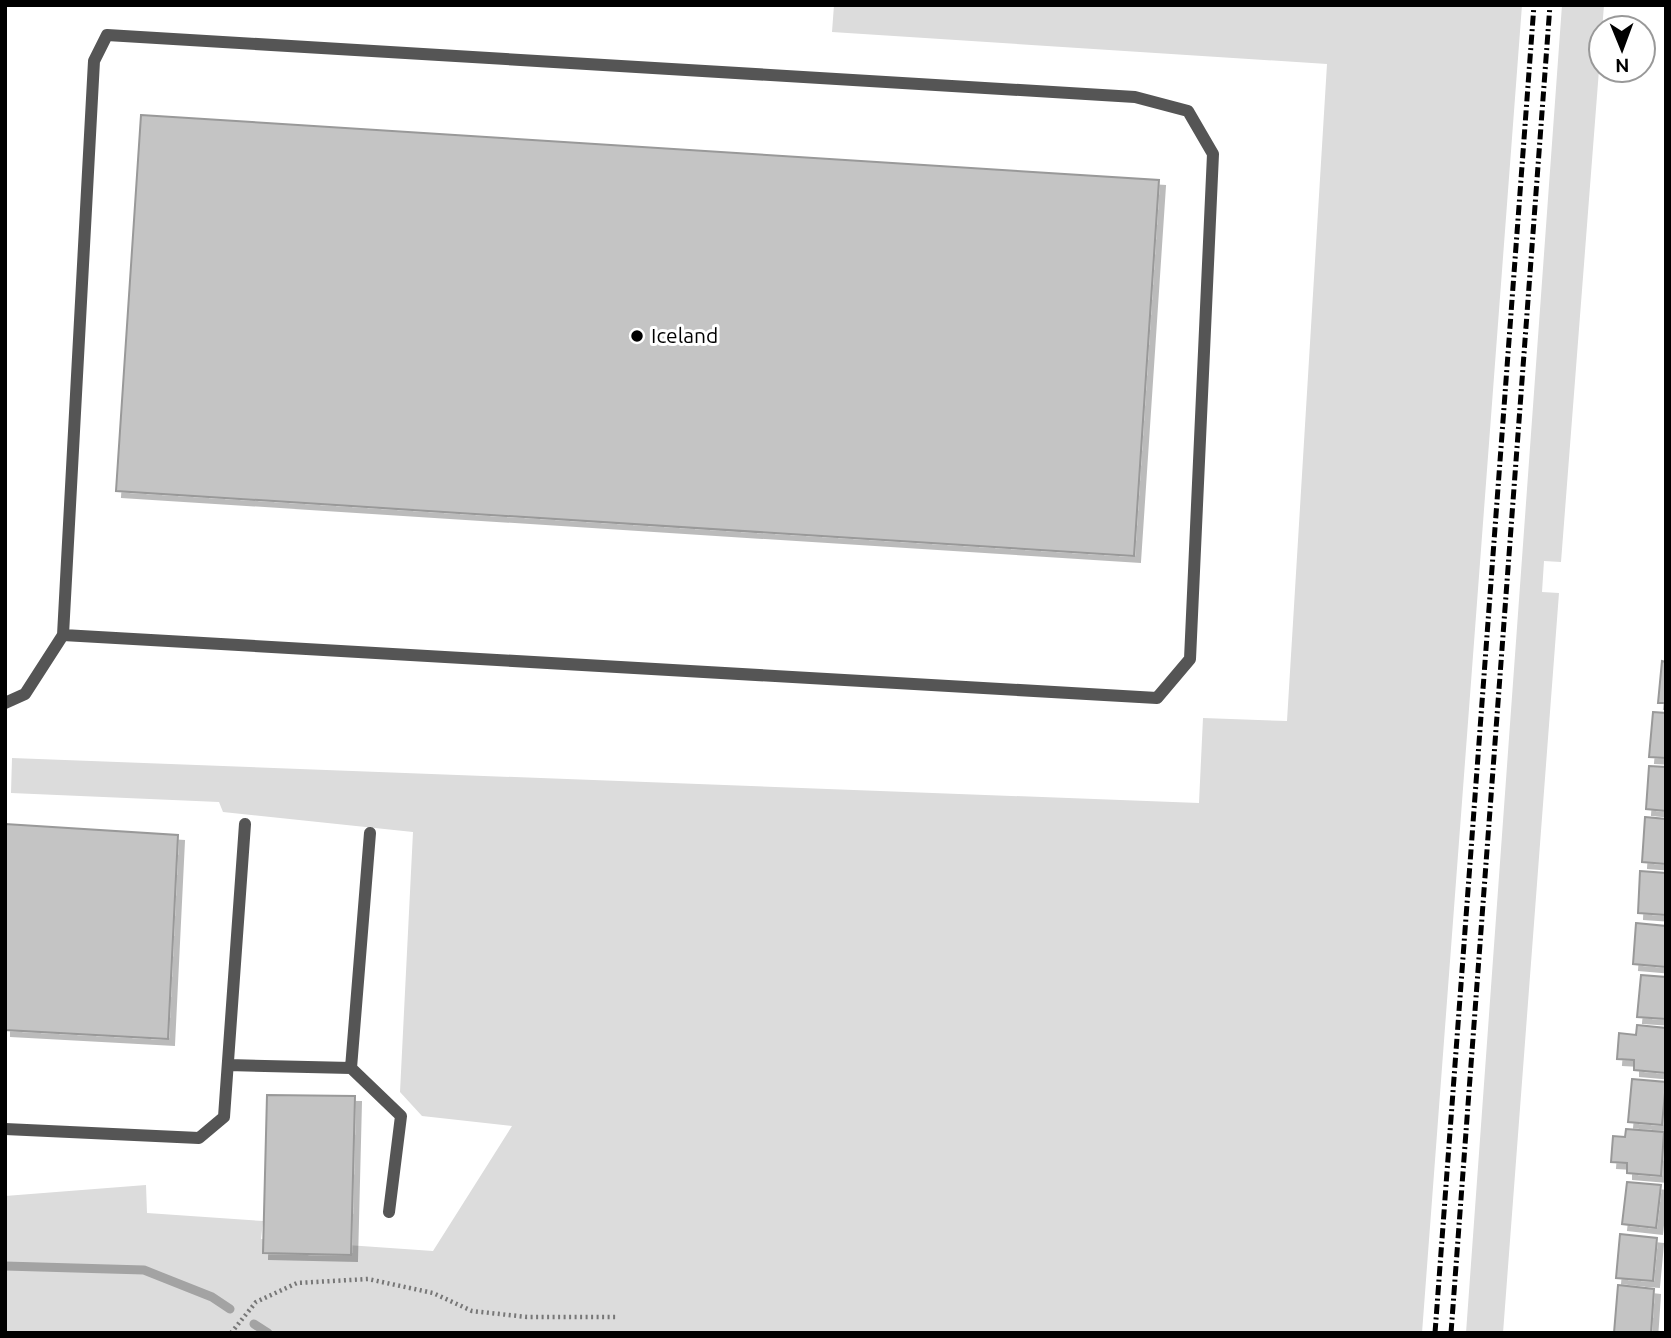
<svg xmlns="http://www.w3.org/2000/svg" width="1671" height="1338" font-family="Ubuntu,sans-serif">
	<style>
		.green { fill: #dcdcdc }
		.lines { fill: none; stroke-linecap: round; stroke-linejoin: round }
		.stream { stroke: #a3a3a3; stroke-width: 9 }
		.building { fill: #c4c4c4; stroke: #999; stroke-width: 2; filter: url(#shadow) }
		.path { stroke: #777; stroke-width: 4.5; stroke-dasharray: 2 3.5; stroke-linecap: butt }
		.service { stroke: #555; stroke-width: 12 }
		.rail { stroke: #000; stroke-width: 5; stroke-dasharray: 10 3.5 2 3.5; stroke-linecap: butt }
		.poi-dot { fill: #000; stroke: #fff; stroke-width: 2.5 }
		.labels { text-anchor: middle; stroke-width: 6; stroke-linejoin: round; paint-order: stroke }
		.poi-label { font-size: 21px; fill: #000; stroke: #fff; text-anchor: start }
	</style>
	<defs>
		<filter id="shadow"><feDropShadow dx="6" dy="6" stdDeviation="0" flood-color="#0004"/></filter>
	</defs>
	<rect width="100%" height="100%" fill="#fff"/>
	<path class="green" d="M 834,5 L 1522,5 L 1422,1333 L 5,1333 L 5,1196 L 146,1185 L 147,1213 L 263,1221 L 261,1239 L 433,1251 L 512,1126 L 422,1116 L 400,1092 L 413,832 L 223,812 L 219,802 L 11,793 L 12,758 L 1199,803 L 1203,718 L 1287,721 L 1327,64 L 832,32 Z
		M 1562,5 L 1604,5 L 1561,562 L 1544,561 L 1542,592 L 1559,593 L 1503,1333 L 1466,1333 Z"/>
	<g class="lines">
		<path class="stream" d="M 5,1266 L 144,1270 L 212,1297 L 230,1309
			M 254,1324 L 268,1333"/>
	</g>
	<path class="building" d="M 141,115 L 1159,180 L 1134,556 L 116,491 Z
		M 1662,661 L 1666,662 L 1666,703 L 1658,703 Z
		M 1653,712 L 1666,713 L 1666,758 L 1649,757 Z
		M 1649,766 L 1666,767 L 1666,811 L 1646,809 Z
		M 1645,817 L 1666,819 L 1666,864 L 1642,862 Z
		M 5,824 L 178,835 L 168,1039 L 5,1030 Z
		M 1640,871 L 1666,873 L 1666,915 L 1638,913 Z
		M 1636,923 L 1666,926 L 1666,967 L 1633,964 Z
		M 1641,975 L 1666,977 L 1666,1019 L 1637,1017 Z
		M 1637,1025 L 1666,1028 L 1666,1073 L 1634,1070 L 1634,1060 L 1617,1059 L 1619,1033 L 1636,1035 Z
		M 1632,1079 L 1666,1082 L 1662,1125 L 1628,1122 Z
		M 267,1095 L 355,1096 L 351,1255 L 263,1253 Z
		M 1626,1129 L 1664,1132 L 1661,1176 L 1627,1173 L 1627,1163 L 1611,1162 L 1613,1136 L 1625,1137 Z
		M 1627,1182 L 1661,1185 L 1656,1228 L 1622,1224 Z
		M 1620,1234 L 1657,1238 L 1653,1281 L 1616,1278 Z
		M 1618,1285 L 1654,1289 L 1651,1333 L 1614,1333 Z"/>
	<g class="lines">
		<path class="path" d="M 231,1333 L 256,1302 L 297,1283 L 368,1279 L 433,1293 L 472,1311 L 527,1317 L 617,1317"/>
		<path class="service" d="M 5,703 L 25,694 L 63,635 L 94,61 L 107,35 L 1135,97 L 1188,111 L 1213,154 L 1190,659 L 1157,698 L 63,635
			M 370,833 L 351,1068 L 401,1116 L 389,1212
			M 228,1065 L 351,1068
			M 5,1129 L 199,1138 L 224,1117 L 245,824"/>
		<path class="rail" d="M 1435,1333 L 1534,5
			M 1451,1333 L 1550,5"/>
	</g>
	<circle class="poi-dot" cx="637" cy="336" r="7"/>
	<g class="labels">
		<g class="poi-label">
			<text x="651" y="343">Iceland</text>
		</g>
	</g>
	<rect width="1671" height="1338" fill="none" stroke="#000000" stroke-width="14"/>
	<g transform="translate(1622 49) rotate(179)"><circle r="33" fill="#ffffff" stroke="#999999" stroke-width="2"/>
	<path d="M0-5L12 26L0 18L-12 26Z" fill="#000000"/>
	<text y="-10" font-size="19" font-weight="bold" text-anchor="middle" fill="#000000">N</text>
	</g>
</svg>
